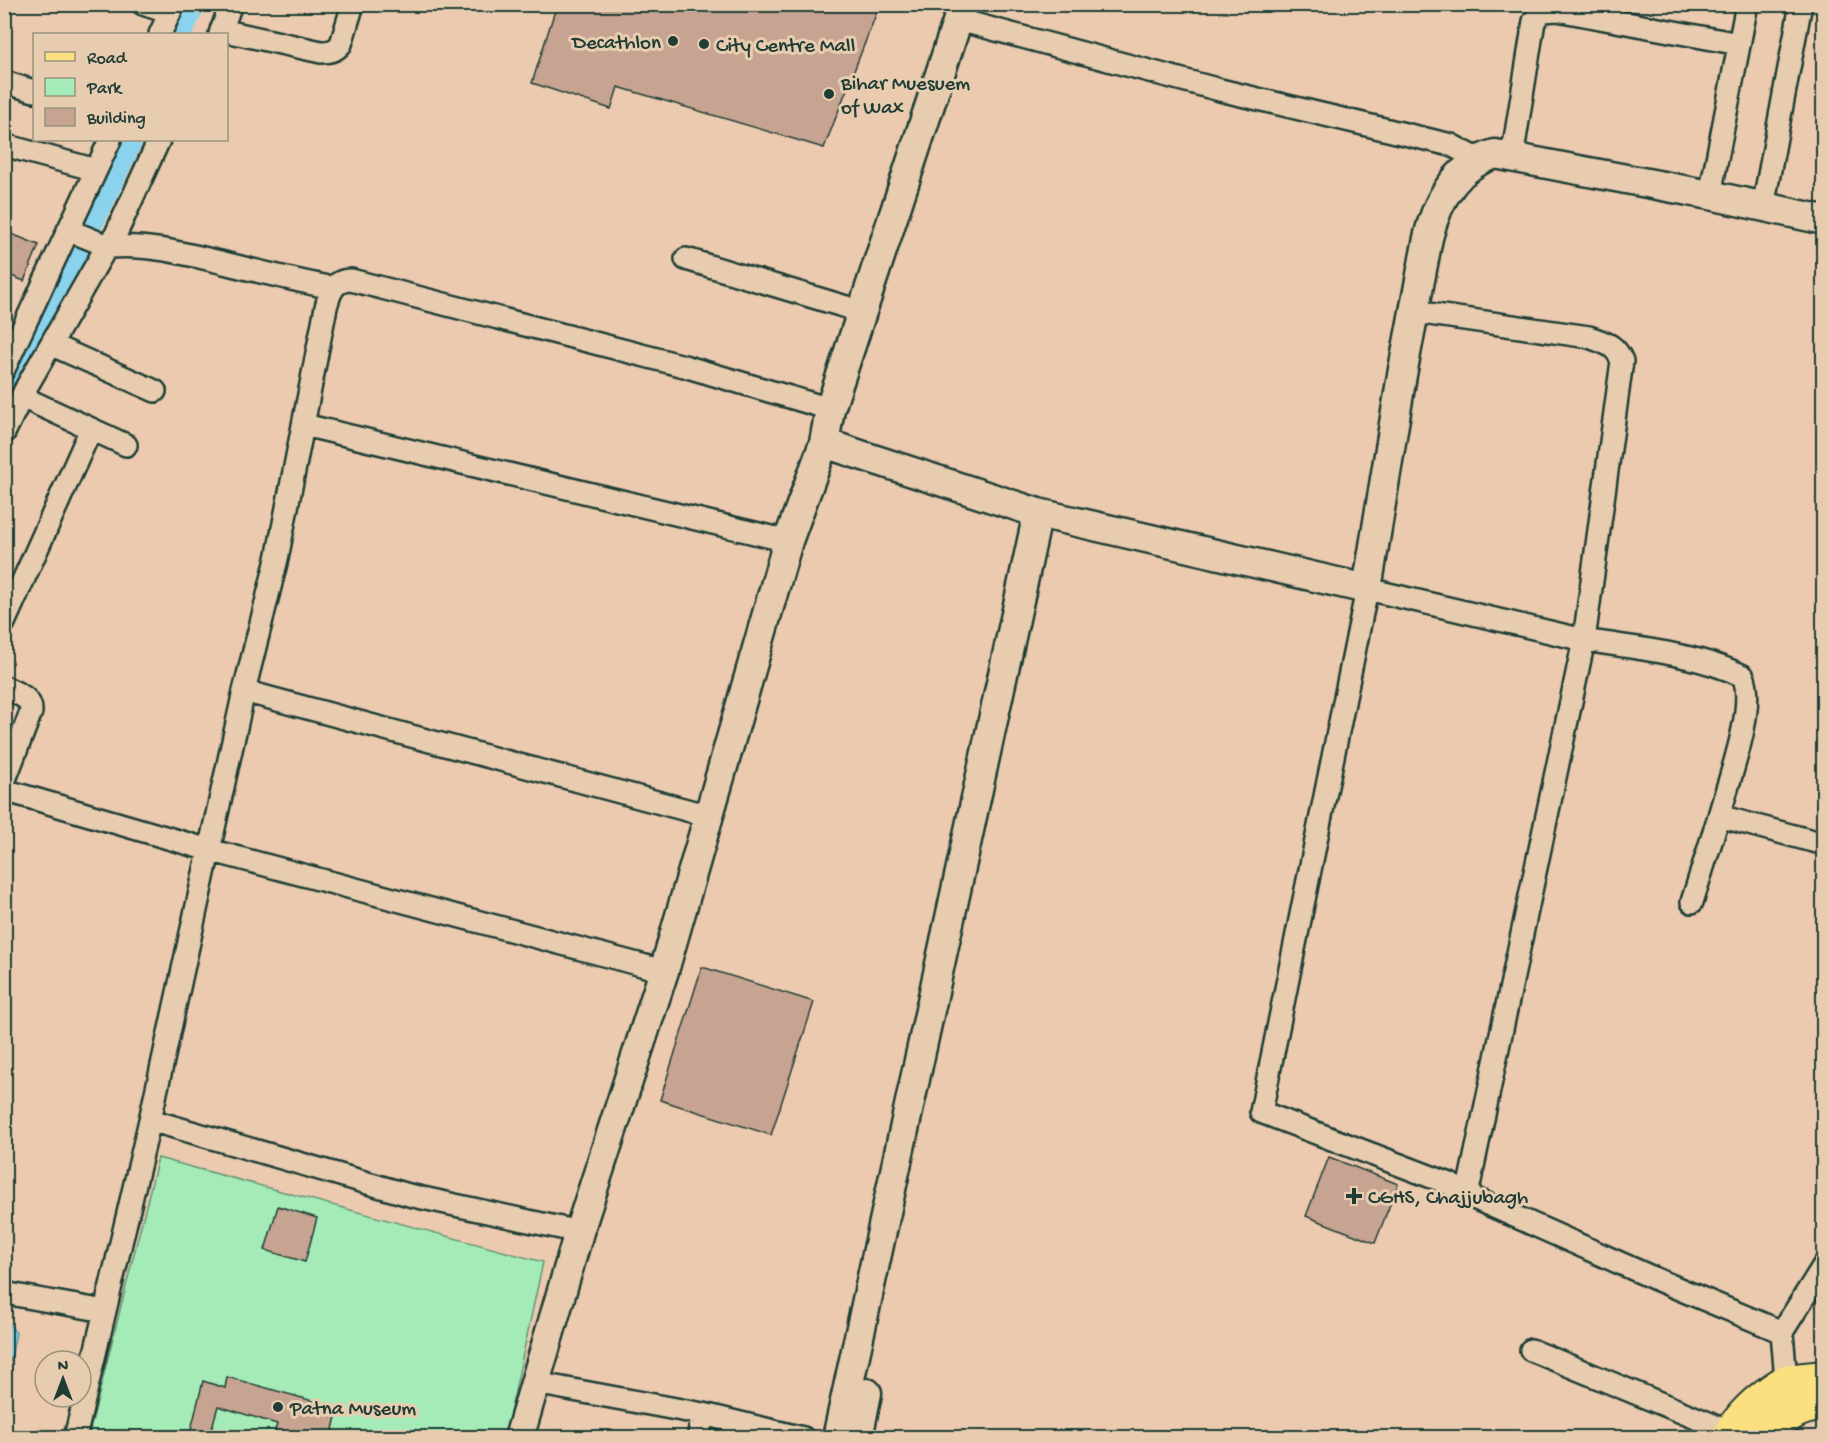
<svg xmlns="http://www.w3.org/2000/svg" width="1828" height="1442" font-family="'Gochi Hand',sans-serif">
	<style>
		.green { fill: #a5ebb8; stroke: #629476; stroke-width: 1.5 }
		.water { fill: #8bd2ed; stroke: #6096a3; stroke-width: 1.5 }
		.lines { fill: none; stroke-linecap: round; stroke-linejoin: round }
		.canal { stroke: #8bd2ed; stroke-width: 18 }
		.building { fill: #c6a491; stroke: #1f3d34; stroke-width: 1.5 }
		.street-casing { stroke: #1f3d34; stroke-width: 26 }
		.secondary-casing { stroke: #1f3d34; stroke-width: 33 }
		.primary-casing { stroke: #1f3d34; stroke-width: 36 }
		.street { stroke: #e8ccaf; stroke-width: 21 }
		.secondary { stroke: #e8ccaf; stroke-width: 28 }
		.primary { stroke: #fce080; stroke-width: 32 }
		.poi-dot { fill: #1f3d34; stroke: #e8ccaf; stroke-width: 2 }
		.labels { text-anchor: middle; stroke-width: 6; stroke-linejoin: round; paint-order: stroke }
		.poi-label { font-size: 21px; fill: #1f3d34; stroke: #e8ccaf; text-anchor: start }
	</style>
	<rect width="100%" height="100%" fill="#eccaaf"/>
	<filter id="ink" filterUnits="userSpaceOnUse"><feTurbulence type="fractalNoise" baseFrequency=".0167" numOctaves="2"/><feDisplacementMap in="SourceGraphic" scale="12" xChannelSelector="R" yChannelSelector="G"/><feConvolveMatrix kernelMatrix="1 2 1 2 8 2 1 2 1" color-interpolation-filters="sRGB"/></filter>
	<g filter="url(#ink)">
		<path class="green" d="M 158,1158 L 543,1262 L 505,1437 L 88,1438 Z"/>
		<path class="water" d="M 5,1319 L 16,1333 L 5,1388 L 4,1319 Z"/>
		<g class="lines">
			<path class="canal" d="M 183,34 L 197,4
				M 4,403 L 106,200 L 134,140"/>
		</g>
		<path class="building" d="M 557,4 L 880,4 L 824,148 L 618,87 L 611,109 L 532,83 Z
			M 4,231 L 39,245 L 24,281 L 4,273 Z
			M 702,967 L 814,1002 L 771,1135 L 660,1100 Z
			M 1329,1157 L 1398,1184 L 1375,1243 L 1306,1216 Z
			M 278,1206 L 317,1218 L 305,1262 L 265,1250 Z
			M 227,1377 L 338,1408 L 331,1438 L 320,1435 L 319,1438 L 273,1438 L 277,1424 L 218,1406 L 209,1438 L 180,1438 L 181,1430 L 190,1434 L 203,1381 L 225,1388 Z"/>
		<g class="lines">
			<g class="street-casing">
				<path id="street" d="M 143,4 L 170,13
					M 959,20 L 1220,90 L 1451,145 L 1478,159
					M 221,30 L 321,52 C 330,52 335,51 341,44 L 353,4
					M 160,34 L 174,4
					M 220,34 L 231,4
					M 4,82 L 34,91
					M 159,140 L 110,247 C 149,244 186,254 224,263 C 260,272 297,281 333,288
					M 4,145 L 96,170
					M 1512,158 L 1534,21 L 1543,11 L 1557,10 L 1739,44
					M 1710,195 L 1747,4
					M 1763,207 L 1801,4
					M 68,230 L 110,247
					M 686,259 L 863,312
					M 1415,312 L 1589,337 C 1605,343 1615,344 1622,361 L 1584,640 C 1634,648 1698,654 1743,676 C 1757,706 1728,782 1719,816 L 1824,844
					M 52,345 L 155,391
					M 4,369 L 110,140
					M 22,397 L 126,445
					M 304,425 L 788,541
					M 4,433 L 27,386 L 107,246
					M 4,623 L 91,429
					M 4,687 C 16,693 32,697 31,712 L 4,782
					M 244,691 L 709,816
					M 4,790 L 209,850 L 664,971
					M 1692,902 L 1719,816
					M 150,1120 L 409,1195 L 579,1232
					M 1467,1195 L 1584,640 L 1367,589 L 1261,1112 L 1450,1184 L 1467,1195 L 1658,1280 L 1782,1332 L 1786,1381
					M 4,1293 L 105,1311
					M 1782,1332 L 1824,1265
					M 1531,1350 L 1730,1432
					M 535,1383 L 703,1414 L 803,1438
					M 75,1438 L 150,1120 L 244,691 L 277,559 L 326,307 C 330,292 334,280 351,280 L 684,366 L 830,409
					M 698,1438 L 703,1414"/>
			</g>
			<g class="secondary-casing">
				<path id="secondary" d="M 824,443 L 1038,513 L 1367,589 L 1402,375 L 1428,238 C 1437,201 1456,166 1495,154 L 1710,195 L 1824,220
					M 519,1438 L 579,1232 L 664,971 L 788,541 L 824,443 L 830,409 L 963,4
					M 837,1438 L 1038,513
					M 858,1438 L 867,1393"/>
			</g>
			<g class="primary-casing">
				<path id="primary" d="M 1728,1438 C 1740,1413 1763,1395 1786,1381 L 1824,1377
					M 1764,1438 C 1779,1421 1799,1403 1824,1406"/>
			</g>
			<use href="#street" class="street"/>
			<use href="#secondary" class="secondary"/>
			<use href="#primary" class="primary"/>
		</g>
	</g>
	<g class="poi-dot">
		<circle cx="673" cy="41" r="6"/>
		<circle cx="704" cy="44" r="6"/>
		<circle cx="829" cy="94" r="6"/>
		<path d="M1351 1187h6v6h6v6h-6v6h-6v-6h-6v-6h6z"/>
		<circle cx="278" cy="1407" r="6"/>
	</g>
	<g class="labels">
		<g class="poi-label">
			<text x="661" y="48" text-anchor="end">Decathlon</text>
			<text x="716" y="51">City Centre Mall</text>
			<text x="841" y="89">Bihar Muesuem<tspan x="841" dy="24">of Wax</tspan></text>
			<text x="1368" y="1203">CGHS, Chajjubagh</text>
			<text x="290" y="1414">Patna Museum</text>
		</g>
	</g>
	<rect width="1828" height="1442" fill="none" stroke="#e8ccaf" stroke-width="24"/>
	<rect x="12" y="12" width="1804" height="1418" fill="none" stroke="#1f3d34" stroke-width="2" filter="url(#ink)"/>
	<rect x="33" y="33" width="195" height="108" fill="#e8ccaf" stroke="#98937e" stroke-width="1.5"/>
	<rect x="45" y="52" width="30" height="9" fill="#fce080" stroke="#98937e" stroke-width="1.5"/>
	<text x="87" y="63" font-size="18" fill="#1f3d34">Road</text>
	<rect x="45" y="78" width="30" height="18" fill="#a5ebb8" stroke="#98937e" stroke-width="1.5"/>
	<text x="87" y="93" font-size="18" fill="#1f3d34">Park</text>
	<rect x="45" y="108" width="30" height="18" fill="#c6a491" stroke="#98937e" stroke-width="1.5"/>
	<text x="87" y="123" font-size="18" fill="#1f3d34">Building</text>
	<g transform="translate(63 1379)"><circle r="28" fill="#e8ccaf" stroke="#98937e" stroke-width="1.5"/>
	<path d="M0-4.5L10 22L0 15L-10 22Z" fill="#1f3d34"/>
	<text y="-9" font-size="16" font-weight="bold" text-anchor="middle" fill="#1f3d34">N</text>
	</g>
</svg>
